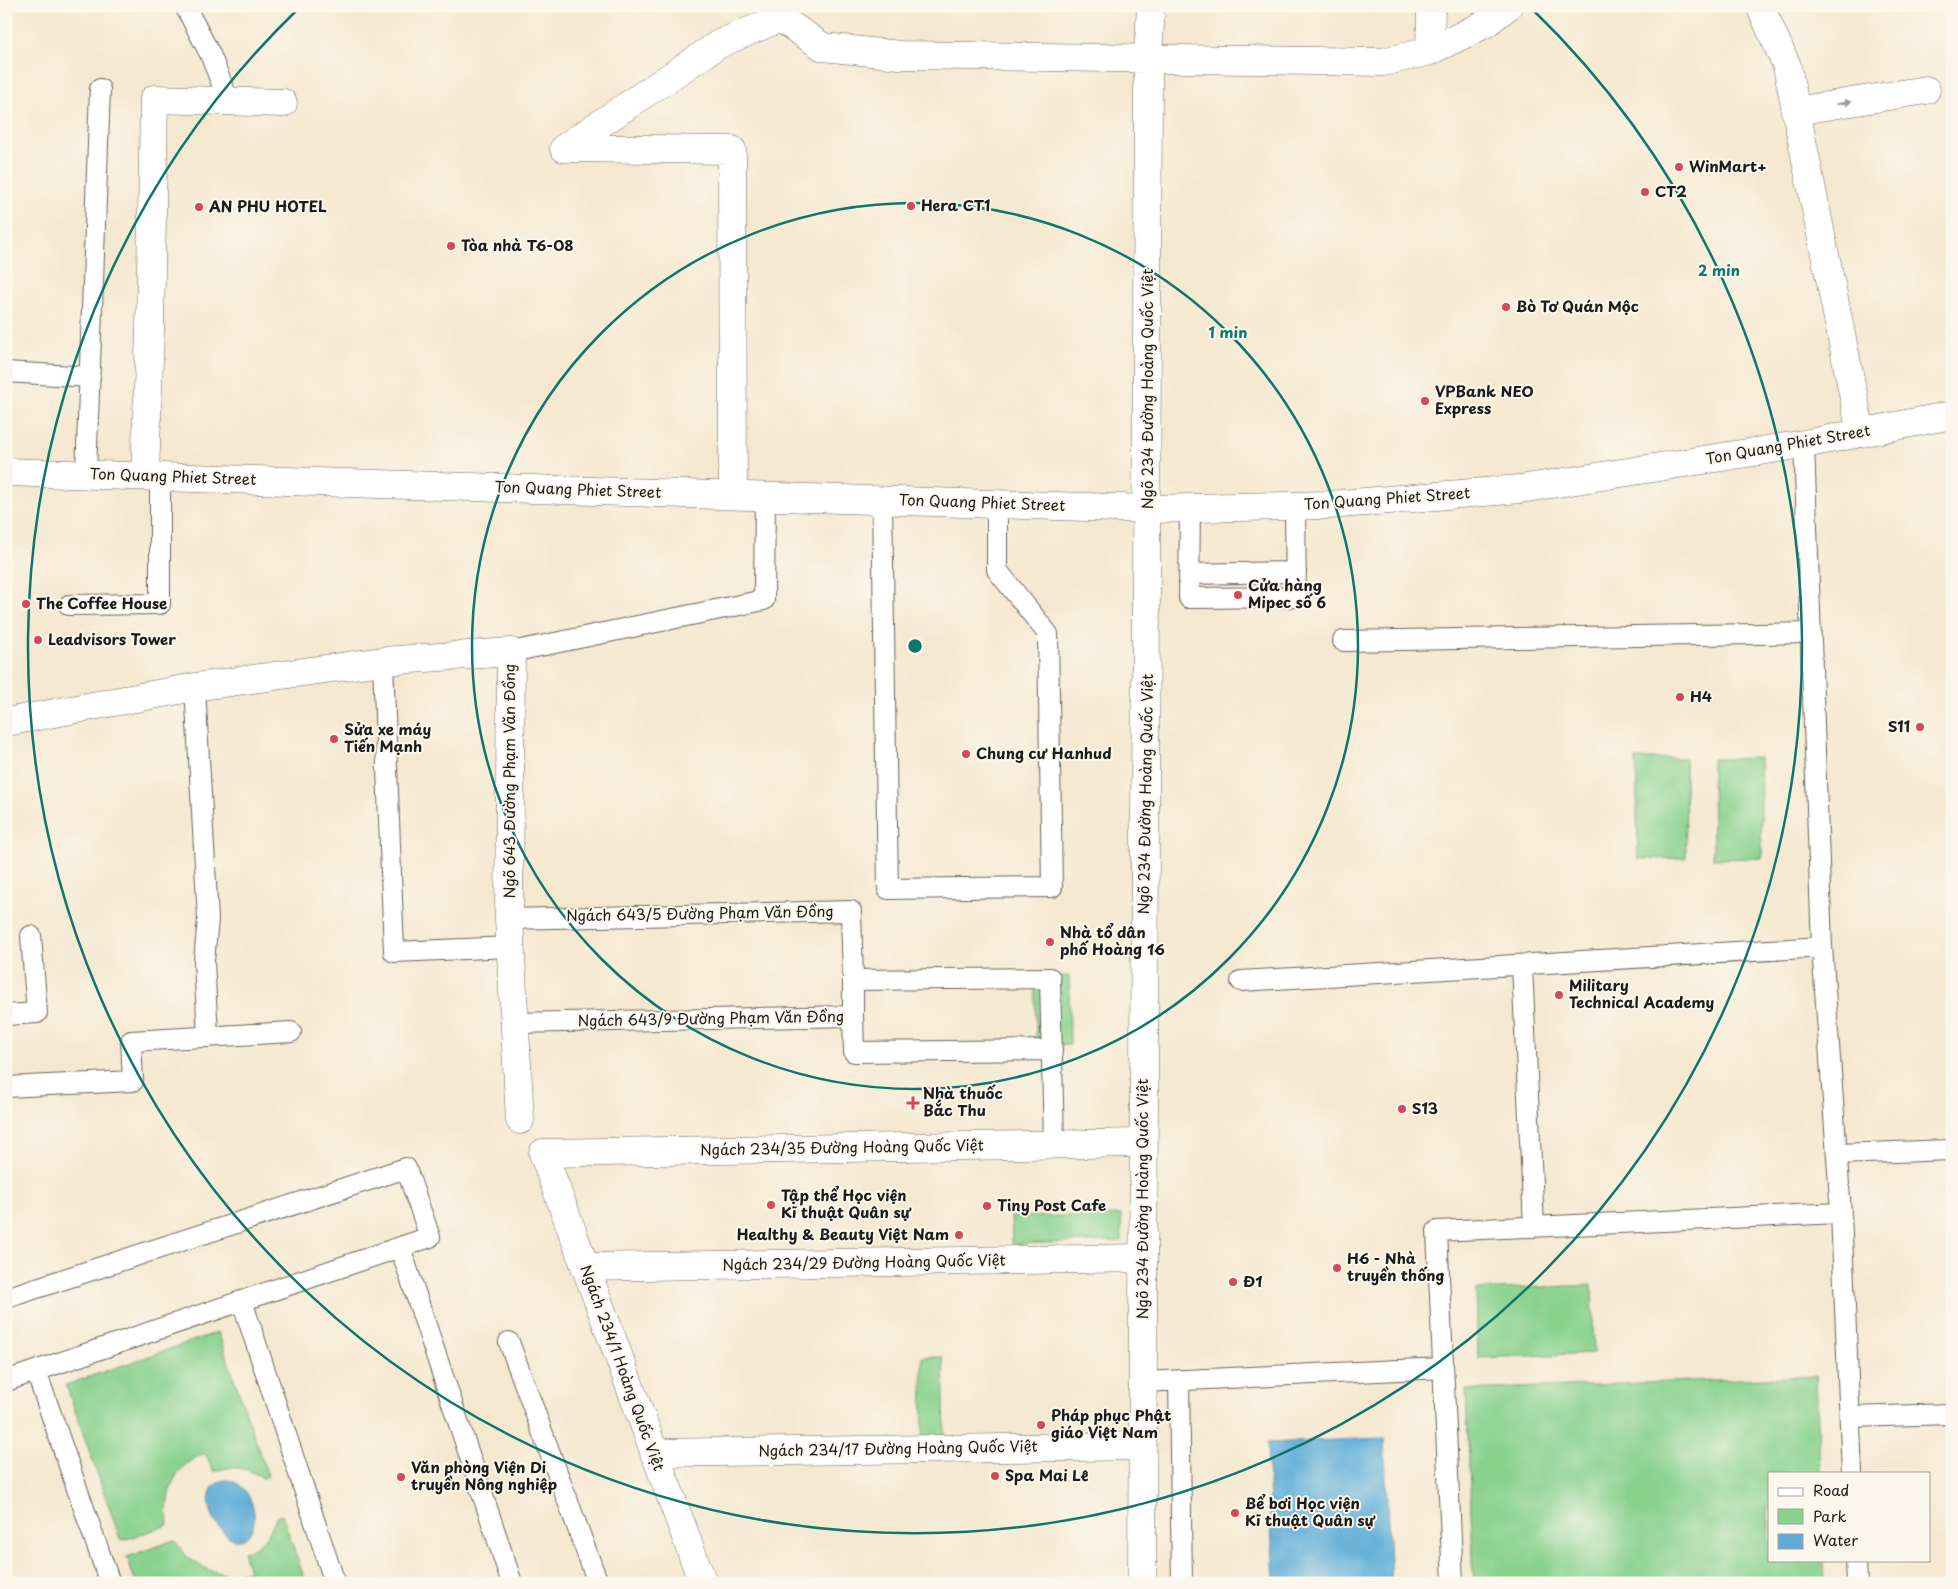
<svg xmlns="http://www.w3.org/2000/svg" width="1958" height="1589" font-family="'Playpen Sans',sans-serif">
	<style>
		.green { fill: #89d28e; stroke: #527755 }
		.water { fill: #5dadd7; stroke: #3c647a }
		.lines { fill: none; stroke-linecap: round; stroke-linejoin: round }
		.service-casing { stroke: #68635b; stroke-width: 22 }
		.minor-casing { stroke: #68635b; stroke-width: 29 }
		.tertiary-casing { stroke: #68635b; stroke-width: 29 }
		.service { stroke: #fff; stroke-width: 20 }
		.minor { stroke: #fff; stroke-width: 28 }
		.tertiary { stroke: #fff; stroke-width: 28 }
		.oneway { fill: #999 }
		.ring { fill: none; stroke: #0f766e; stroke-width: 2.5 }
		.poi-dot { fill: #d1495b; stroke: #fbf7ec; stroke-width: 2 }
		.labels { text-anchor: middle; stroke-width: 4; stroke-linejoin: round; paint-order: stroke }
		.poi-label { font-size: 15px; font-weight: bold; fill: #1c1c1c; stroke: #fbf7ec; text-anchor: start }
		.street-label { font-size: 15px; fill: #1c1c1c; stroke: #fbf7ec }
		.centre { fill: #0f766e; stroke: #fbf7ec; stroke-width: 2.5 }
		.ring-label { font-size: 15px; text-anchor: middle; font-weight: bold; fill: #0f766e; stroke: #fbf7ec; stroke-width: 4; stroke-linejoin: round; paint-order: stroke }
	</style>
	<rect width="100%" height="100%" fill="#fbf7ec"/>
	<filter id="ink" filterUnits="userSpaceOnUse"><feTurbulence type="fractalNoise" baseFrequency=".02" numOctaves="2"/><feDisplacementMap in="SourceGraphic" scale="10" xChannelSelector="R" yChannelSelector="G"/><feConvolveMatrix kernelMatrix="1 2 1 2 8 2 1 2 1" color-interpolation-filters="sRGB"/></filter>
	<filter id="wash" filterUnits="userSpaceOnUse"><feTurbulence type="fractalNoise" baseFrequency=".0096" numOctaves="4" result="noise"/><feDisplacementMap in="SourceGraphic" scale="20" xChannelSelector="R" yChannelSelector="G"/><feGaussianBlur stdDeviation="1.12" result="paint"/><feColorMatrix in="noise" values="0 0 0 0 0 0 0 0 0 0 0 0 0 0 0 0 0 1.4 0 .05"/><feComposite in="paint" operator="in"/></filter>
	<g filter="url(#wash)">
		<rect width="100%" height="100%" fill="#f5e8d0"/>
		<path class="green" d="M 1685,758 L 1686,858 L 1638,859 L 1636,759 Z
			M 1760,758 L 1762,858 L 1713,859 L 1712,759 Z
			M 1069,976 L 1070,1045 L 1036,1045 L 1035,977 Z
			M 1121,1215 L 1122,1241 L 1012,1244 L 1011,1217 Z
			M 1592,1285 L 1594,1353 L 1478,1358 L 1476,1290 Z
			M 218,1332 L 268,1476 L 263,1478 C 247,1468 232,1464 214,1472 L 205,1453 C 172,1467 165,1491 168,1525 L 121,1541 L 66,1385 Z
			M 922,1357 L 943,1357 L 945,1437 L 923,1437 Z
			M 1816,1376 L 1820,1473 L 1769,1473 L 1769,1560 L 1823,1560 L 1824,1583 L 1474,1583 L 1466,1390 Z
			M 282,1515 L 306,1583 L 136,1583 L 127,1557 L 174,1540 L 189,1559 L 208,1570 L 229,1575 L 249,1571 L 243,1551 C 261,1547 270,1534 276,1517 Z"/>
		<path class="water" d="M 1384,1438 L 1391,1583 L 1274,1583 L 1267,1443 Z
			M 225,1480 C 247,1480 261,1513 251,1531 C 232,1566 185,1489 225,1480 Z"/>
	</g>
	<g filter="url(#ink)">
		<g class="lines">
			<g class="service-casing">
				<path id="service" d="M 185,6 L 210,54 L 229,102
					M 6,372 L 90,377
					M 1804,444 L 1822,947 L 1841,1213
					M 86,474 L 100,89
					M 882,499 L 888,889 L 1052,887 L 1048,634 L 997,570 L 997,504
					M 1190,508 L 1189,598 L 1296,597 L 1295,506
					M 1189,574 L 1296,572
					M 69,605 L 160,604 L 160,477
					M 1343,641 L 1810,633
					M 511,652 L 764,600 L 765,495
					M 383,661 L 394,952 L 511,947
					M 195,687 L 208,919 L 204,961 L 208,1037
					M 509,919 L 851,911 L 853,980
					M 1522,965 L 1534,1227
					M 1241,981 L 1822,947
					M 6,1015 L 37,1013 L 31,936
					M 853,1016 L 854,1052 L 1052,1050
					M 515,1023 L 853,1016 L 853,980 L 1050,978 L 1054,1144
					M 6,1087 L 133,1081 L 131,1041 L 291,1032
					M 1837,1154 L 1952,1150
					M 400,1247 L 512,1583
					M 6,1298 L 406,1168 L 430,1237 L 6,1381
					M 242,1301 L 335,1583
					M 509,1342 L 598,1583
					M 36,1371 L 110,1583
					M 1179,1380 L 1182,1583
					M 1142,1382 L 1443,1368
					M 1850,1417 L 1952,1414
					M 1856,1560 L 1857,1583
					M 1453,1583 L 1437,1231 L 1841,1213 L 1852,1473"/>
			</g>
			<g class="minor-casing">
				<path id="minor" d="M 1760,6 L 1787,66 L 1861,433
					M 780,18 L 823,47 L 900,55 L 1383,62 L 1430,51 L 1485,24 L 1508,6
					M 1430,51 L 1431,6
					M 1795,111 L 1926,90
					M 564,148 L 732,150 L 733,494
					M 564,148 L 719,44 L 780,18 L 779,6
					M 145,476 L 150,330 L 154,99 L 283,103
					M 6,722 L 195,687 L 383,661 L 511,652 L 509,919 L 520,1120
					M 585,1267 L 1143,1258
					M 654,1453 L 1142,1446
					M 703,1583 L 543,1153 L 1142,1143
					M 1142,1583 C 1143,1074 1149,566 1148,58 L 1151,6"/>
			</g>
			<g class="tertiary-casing">
				<path id="tertiary" d="M 6,472 L 1148,509 L 1329,505 L 1520,489 L 1804,444 L 1952,415"/>
			</g>
			<use href="#service" class="service"/>
			<use href="#minor" class="minor"/>
			<use href="#tertiary" class="tertiary"/>
		</g>
		<defs><path id="oneway-solid" d="M-6-.8H1V-3.2L6.5 0L1 3.2V.8H-6Z" transform="scale(1.25)"/></defs>
		<use class="oneway" href="#oneway-solid" transform="translate(1844 103) rotate(-9)"/>
	</g>
	<g class="ring">
		<circle cx="915" cy="646" r="443"/>
		<path d="M1531 8A887 887 0 1 1 299 8"/>
	</g>
	<g class="poi-dot">
		<circle cx="1679" cy="167" r="5"/>
		<circle cx="1645" cy="192" r="5"/>
		<circle cx="911" cy="206" r="5"/>
		<circle cx="199" cy="207" r="5"/>
		<circle cx="451" cy="246" r="5"/>
		<circle cx="1506" cy="307" r="5"/>
		<circle cx="1425" cy="401" r="5"/>
		<circle cx="1238" cy="595" r="5"/>
		<circle cx="26" cy="604" r="5"/>
		<circle cx="38" cy="640" r="5"/>
		<circle cx="1680" cy="697" r="5"/>
		<circle cx="1920" cy="727" r="5"/>
		<circle cx="334" cy="739" r="5"/>
		<circle cx="966" cy="754" r="5"/>
		<circle cx="1050" cy="942" r="5"/>
		<circle cx="1559" cy="995" r="5"/>
		<path d="M910.5 1095.5h5v5h5v5h-5v5h-5v-5h-5v-5h5z"/>
		<circle cx="1402" cy="1109" r="5"/>
		<circle cx="771" cy="1205" r="5"/>
		<circle cx="987" cy="1206" r="5"/>
		<circle cx="959" cy="1235" r="5"/>
		<circle cx="1337" cy="1268" r="5"/>
		<circle cx="1233" cy="1282" r="5"/>
		<circle cx="1041" cy="1425" r="5"/>
		<circle cx="995" cy="1476" r="5"/>
		<circle cx="401" cy="1477" r="5"/>
		<circle cx="1235" cy="1513" r="5"/>
	</g>
	<g class="labels">
		<g class="poi-label">
			<text x="1689" y="172">WinMart+</text>
			<text x="1655" y="197">CT2</text>
			<text x="921" y="211">Hera CT1</text>
			<text x="209" y="212">AN PHU HOTEL</text>
			<text x="461" y="251">Tòa nhà T6-08</text>
			<text x="1516" y="312">Bò Tơ Quán Mộc</text>
			<text x="1435" y="397">VPBank NEO<tspan x="1435" dy="17">Express</tspan></text>
			<text x="1248" y="591">Cửa hàng<tspan x="1248" dy="17">Mipec số 6</tspan></text>
			<text x="36" y="609">The Coffee House</text>
			<text x="48" y="645">Leadvisors Tower</text>
			<text x="1690" y="702">H4</text>
			<text x="1910" y="732" text-anchor="end">S11</text>
			<text x="344" y="735">Sửa xe máy<tspan x="344" dy="17">Tiến Mạnh</tspan></text>
			<text x="976" y="759">Chung cư Hanhud</text>
			<text x="1060" y="938">Nhà tổ dân<tspan x="1060" dy="17">phố Hoàng 16</tspan></text>
			<text x="1569" y="991">Military<tspan x="1569" dy="17">Technical Academy</tspan></text>
			<text x="923" y="1099">Nhà thuốc<tspan x="923" dy="17">Bắc Thu</tspan></text>
			<text x="1412" y="1114">S13</text>
			<text x="781" y="1201">Tập thể Học viện<tspan x="781" dy="17">Kĩ thuật Quân sự</tspan></text>
			<text x="997" y="1211">Tiny Post Cafe</text>
			<text x="949" y="1240" text-anchor="end">Healthy &amp; Beauty Việt Nam</text>
			<text x="1347" y="1264">H6 - Nhà<tspan x="1347" dy="17">truyền thống</tspan></text>
			<text x="1243" y="1287">Đ1</text>
			<text x="1051" y="1421">Pháp phục Phật<tspan x="1051" dy="17">giáo Việt Nam</tspan></text>
			<text x="411" y="1473">Văn phòng Viện Di<tspan x="411" dy="17">truyền Nông nghiệp</tspan></text>
			<text x="1005" y="1481">Spa Mai Lê</text>
			<text x="1245" y="1509">Bể bơi Học viện<tspan x="1245" dy="17">Kĩ thuật Quân sự</tspan></text>
		</g>
		<g class="street-label">
			<text transform="translate(1148 389) rotate(-90)" y="5">Ngõ 234 Đường Hoàng Quốc Việt</text>
			<text transform="translate(1788 445) rotate(-10)" y="5">Ton Quang Phiet Street</text>
			<text transform="translate(173 477) rotate(2)" y="5">Ton Quang Phiet Street</text>
			<text transform="translate(578 490) rotate(2)" y="5">Ton Quang Phiet Street</text>
			<text transform="translate(1387 499) rotate(-4)" y="5">Ton Quang Phiet Street</text>
			<text transform="translate(982 503) rotate(2)" y="5">Ton Quang Phiet Street</text>
			<text transform="translate(510 781) rotate(-90)" y="5">Ngõ 643 Đường Phạm Văn Đồng</text>
			<text transform="translate(1146 794) rotate(-89)" y="5">Ngõ 234 Đường Hoàng Quốc Việt</text>
			<text transform="translate(700 914) rotate(-1)" y="5">Ngách 643/5 Đường Phạm Văn Đồng</text>
			<text transform="translate(711 1019) rotate(-1)" y="5">Ngách 643/9 Đường Phạm Văn Đồng</text>
			<text transform="translate(842 1148) rotate(-1)" y="5">Ngách 234/35 Đường Hoàng Quốc Việt</text>
			<text transform="translate(1143 1199) rotate(-90)" y="5">Ngõ 234 Đường Hoàng Quốc Việt</text>
			<text transform="translate(864 1263) rotate(-1)" y="5">Ngách 234/29 Đường Hoàng Quốc Việt</text>
			<text transform="translate(622 1368) rotate(70)" y="5">Ngách 234/1 Hoàng Quốc Việt</text>
			<text transform="translate(898 1449) rotate(-1)" y="5">Ngách 234/17 Đường Hoàng Quốc Việt</text>
		</g>
	</g>
	<circle cx="915" cy="646" r="8" class="centre"/>
	<g class="ring-label">
		<text x="1719" y="276">2 min</text>
		<text x="1228" y="338">1 min</text>
	</g>
	<rect width="1958" height="1589" fill="none" stroke="#fbf7ec" stroke-width="25"/>
	<rect x="1768" y="1472" width="162" height="90" fill="#fbf7ec" stroke="#a29f99"/>
	<rect x="1778" y="1488" width="25" height="8" fill="#ffffff" stroke="#a29f99"/>
	<text x="1813" y="1496" font-size="15" fill="#1c1c1c">Road</text>
	<rect x="1778" y="1509" width="25" height="15" fill="#89d28e" stroke="#a29f99"/>
	<text x="1813" y="1522" font-size="15" fill="#1c1c1c">Park</text>
	<rect x="1778" y="1534" width="25" height="15" fill="#5dadd7" stroke="#a29f99"/>
	<text x="1813" y="1546" font-size="15" fill="#1c1c1c">Water</text>
</svg>
